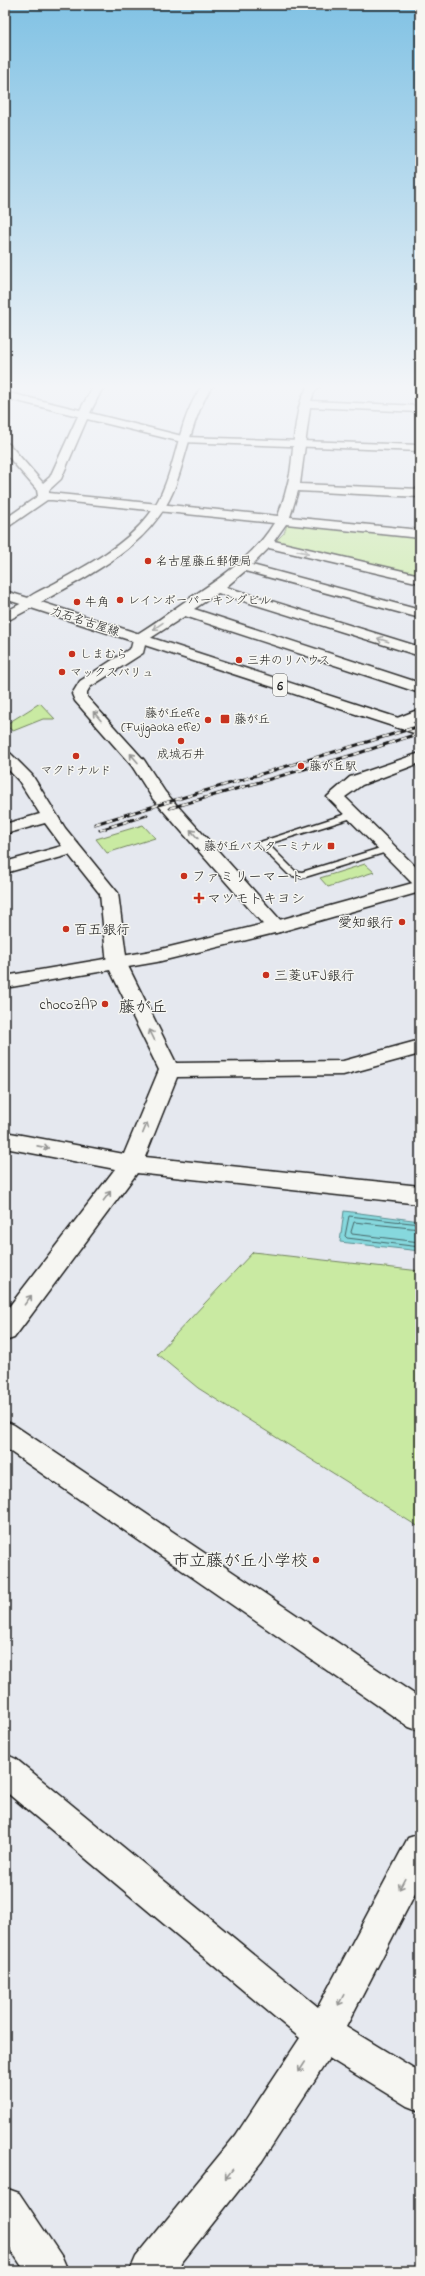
<svg xmlns="http://www.w3.org/2000/svg" width="425" height="2276" font-family="'Indie Flower','Klee One',sans-serif">
	<style>
		.green { fill: #c9eaa2; stroke: #72835f }
		.water { fill: #86d8dd; stroke: #5c8d90 }
		.lines { fill: none; stroke-linecap: round; stroke-linejoin: round }
		.shore { stroke: #466769; stroke-width: 1 }
		.lane-casing { stroke: #1c1c1c; stroke-width: 3 }
		.street-casing { stroke: #1c1c1c; stroke-width: 3 }
		.secondary-casing { stroke: #1c1c1c; stroke-width: 3 }
		.primary-casing { stroke: #1c1c1c; stroke-width: 3 }
		.lane { fill: #f6f6f2; fill-rule: evenodd }
		.street { fill: #f6f6f2; fill-rule: evenodd }
		.secondary { fill: #f6f6f2; fill-rule: evenodd }
		.primary { fill: #f6f6f2; fill-rule: evenodd }
		.rail-casing { stroke: #1c1c1c; stroke-width: 3 }
		.rail { stroke: #f6f6f2; stroke-width: 2; stroke-dasharray: 6; stroke-linecap: butt }
		.oneway { stroke: #949492 }
		.poi-dot { fill: #c8321e; stroke: #f6f6f2; stroke-width: 1.5 }
		.labels { text-anchor: middle; stroke-width: 3; stroke-linejoin: round; paint-order: stroke }
		.far-poi-label { font-size: 12px; fill: #1c1c1c; stroke: #f6f6f2; text-anchor: start }
		.far-street-label { font-size: 12px; fill: #1c1c1c; stroke: #f6f6f2 }
		.shield { fill: #f6f6f2; stroke: #5d5d5c; stroke-width: 1 }
		.shield-label { font-size: 13px; font-weight: bold; fill: #1c1c1c }
		.poi-label { font-size: 14px; fill: #1c1c1c; stroke: #f6f6f2; text-anchor: start }
		.quarter-label { font-size: 16px; fill: #1c1c1c; stroke: #f6f6f2 }
		.near-poi-label { font-size: 17px; fill: #1c1c1c; stroke: #f6f6f2; text-anchor: end }
	</style>
	<rect width="100%" height="100%" fill="#e5e8ef"/>
	<filter id="ink" filterUnits="userSpaceOnUse"><feTurbulence type="fractalNoise" baseFrequency=".025" numOctaves="2"/><feDisplacementMap in="SourceGraphic" scale="8" xChannelSelector="R" yChannelSelector="G"/><feConvolveMatrix kernelMatrix="1 2 1 2 8 2 1 2 1" color-interpolation-filters="sRGB"/></filter>
	<g filter="url(#ink)">
		<path class="green" d="M 294,523 L 420,537 L 420,576 L 279,543 L 277,540 L 284,533 L 287,525 Z
			M 40,703 L 55,719 L 43,719 L 13,731 L 5,725 Z
			M 143,825 L 155,838 L 107,853 L 96,839 Z
			M 365,864 L 374,872 L 328,887 L 320,878 Z
			M 253,1252 L 420,1271 L 420,1521 L 417,1526 L 198,1388 L 157,1354 Z"/>
		<path class="water" d="M 344,1211 L 420,1221 L 420,1251 L 340,1242 Z"/>
		<g class="lines">
			<path class="shore" d="M 420,1224 L 349,1216 L 345,1236 L 347,1238 L 420,1247
				M 420,1229 L 354,1222 L 351,1232 L 352,1234 L 420,1242"/>
			<g class="lane-casing">
				<path id="lane" d="M 352,812 L 355,813 L 355,817 L 268,844 L 295,871 L 302,872 L 387,846 L 390,847 L 390,851 L 302,878 L 289,875 L 257,843 Z"/>
			</g>
			<g class="street-casing">
				<path id="street" d="M 94,385 L 104,385 L 90,413 L 190,438 L 192,440 L 186,443 L 87,419 L 61,479 L 49,490 L 49,493 L 278,516 C 283,502 287,488 290,474 C 294,452 294,399 310,385 L 321,385 L 314,392 L 311,401 L 420,406 L 420,412 L 310,407 L 300,484 L 420,489 L 420,497 L 298,491 L 290,517 L 420,530 L 420,538 L 286,524 L 274,541 L 420,575 L 420,583 L 269,548 L 252,565 L 420,610 L 420,618 L 245,571 L 226,587 L 420,647 L 420,656 L 218,593 L 194,609 L 420,683 L 420,693 L 185,616 L 146,641 L 143,653 L 90,687 L 87,692 L 87,697 L 144,760 L 165,792 L 283,923 L 285,927 L 283,931 L 276,933 L 269,931 L 153,799 L 132,766 L 75,701 L 72,694 L 80,681 L 131,648 L 134,636 C 149,627 163,617 177,607 C 213,582 251,561 274,523 L 52,500 L 47,500 L 5,529 L 5,519 L 38,496 L 37,490 L 5,453 L 5,443 L 9,444 L 43,483 L 50,477 L 78,416 L 5,398 L 5,392 L 80,410 Z
					M 5,591 L 35,600 L 37,603 L 30,607 L 5,599 Z
					M 420,709 L 420,720 L 398,728 L 392,726 L 390,723 L 392,720 Z
					M 5,752 L 11,754 L 32,775 L 65,828 L 118,893 L 127,964 L 176,1063 L 343,1061 L 420,1040 L 420,1054 L 343,1075 L 177,1077 L 145,1157 L 420,1186 L 420,1204 L 137,1173 L 14,1338 L 5,1341 L 5,1312 L 115,1169 L 5,1148 L 5,1132 L 124,1154 L 159,1070 L 107,964 L 100,894 L 69,855 L 5,873 L 5,862 L 62,846 L 45,823 L 5,834 L 5,824 L 40,814 L 19,781 L 5,766 Z
					M 420,753 L 420,763 L 362,785 L 345,797 L 420,871 L 420,886 L 414,885 L 327,797 L 350,777 Z
					M 5,1421 L 14,1425 L 420,1698 L 420,1731 L 409,1727 L 5,1448 Z
					M 5,1754 L 16,1759 L 318,2007 L 408,1838 L 420,1834 L 420,1884 L 346,2027 L 420,2072 L 420,2111 L 407,2106 L 329,2058 L 262,2161 L 175,2271 L 130,2271 L 136,2257 L 236,2135 L 300,2038 L 5,1791 Z
					M 5,2188 L 19,2193 L 62,2257 L 68,2271 L 25,2271 L 5,2241 Z"/>
			</g>
			<g class="secondary-casing">
				<path id="secondary" d="M 186,437 L 420,445 L 420,451 L 182,442 L 180,440 Z
					M 30,599 L 37,603 L 35,606 L 5,622 L 5,612 Z
					M 420,881 L 420,892 L 283,931 L 157,962 L 5,988 L 5,976 L 157,950 L 272,922 Z"/>
			</g>
			<g class="primary-casing">
				<path id="primary" d="M 203,385 L 213,385 C 193,414 188,451 176,484 C 155,544 93,573 41,602 L 420,725 L 420,735 L 25,606 L 23,603 C 29,594 47,588 57,582 C 88,565 125,545 148,516 C 178,478 174,423 203,385 Z"/>
			</g>
			<use href="#lane" class="lane"/>
			<use href="#street" class="street"/>
			<use href="#secondary" class="secondary"/>
			<use href="#primary" class="primary"/>
			<g class="rail-casing">
				<path id="rail" d="M 170,808 L 356,754 L 420,733
					M 95,824 L 420,726
					M 100,830 L 147,815"/>
			</g>
			<use href="#rail" class="rail"/>
		</g>
		<defs><path id="oneway-shaft" d="M-6 0H5M1.5-3L5.5 0L1.5 3" fill="none" stroke-width="1.6" stroke-linecap="round" stroke-linejoin="round"/></defs>
		<g class="oneway">
			<use href="#oneway-shaft" transform="translate(303 552) rotate(13)"/>
			<use href="#oneway-shaft" transform="translate(158 626) rotate(145)"/>
			<use href="#oneway-shaft" transform="translate(383 640) rotate(-162)"/>
			<use href="#oneway-shaft" transform="translate(97 716) rotate(-131)"/>
			<use href="#oneway-shaft" transform="translate(134 758) rotate(-131)"/>
			<use href="#oneway-shaft" transform="translate(194 834) rotate(-131)"/>
			<use href="#oneway-shaft" transform="translate(152 1035) rotate(-116)"/>
			<use href="#oneway-shaft" transform="translate(145 1128) rotate(-68)"/>
			<use href="#oneway-shaft" transform="translate(43 1147) rotate(11)"/>
			<use href="#oneway-shaft" transform="translate(107 1196) rotate(-53)"/>
			<use href="#oneway-shaft" transform="translate(28 1300) rotate(-53)"/>
			<use href="#oneway-shaft" transform="translate(402 1884) rotate(118)"/>
			<use href="#oneway-shaft" transform="translate(341 2000) rotate(118)"/>
			<use href="#oneway-shaft" transform="translate(302 2067) rotate(123)"/>
			<use href="#oneway-shaft" transform="translate(229 2174) rotate(128)"/>
		</g>
	</g>
	<linearGradient id="sky" x2="0" y2="1"><stop stop-color="#81c2e4"/><stop offset="0.55" stop-color="#f3f5f8"/><stop offset="1" stop-color="#f3f5f8" stop-opacity="0"/></linearGradient>
	<rect width="425" height="703" fill="url(#sky)"/>
	<g class="poi-dot">
		<circle cx="148" cy="561" r="4"/>
		<circle cx="120" cy="600" r="4"/>
		<circle cx="77" cy="602" r="4"/>
		<circle cx="72" cy="654" r="4"/>
		<circle cx="239" cy="660" r="4"/>
		<circle cx="62" cy="672" r="4"/>
		<rect x="220" y="714" width="10" height="10" rx="2"/>
		<circle cx="208" cy="720" r="4"/>
		<circle cx="181" cy="741" r="4"/>
		<circle cx="76" cy="756" r="4"/>
		<circle cx="301" cy="766" r="4"/>
		<rect x="327" y="842" width="8" height="8" rx="2"/>
		<circle cx="184" cy="876" r="4"/>
		<path d="M197 892h4v4h4v4h-4v4h-4v-4h-4v-4h4z"/>
		<circle cx="402" cy="922" r="4"/>
		<circle cx="66" cy="929" r="4"/>
		<circle cx="266" cy="975" r="4"/>
		<circle cx="105" cy="1004" r="4"/>
		<circle cx="316" cy="1560" r="4"/>
	</g>
	<g class="labels">
		<g class="far-poi-label">
			<text x="156" y="565">名古屋藤丘郵便局</text>
			<text x="128" y="604">レインボーパーキングビル</text>
			<text x="85" y="606">牛角</text>
			<text x="80" y="658">しまむら</text>
			<text x="247" y="664">三井のリハウス</text>
			<text x="70" y="676">マックスバリュ</text>
			<text x="200" y="717" text-anchor="end">藤が丘effe<tspan x="200" dy="14">(Fujigaoka effe)</tspan></text>
			<text x="234" y="723">藤が丘</text>
			<text x="181" y="758" text-anchor="middle">成城石井</text>
			<text x="309" y="770">藤が丘駅</text>
			<text x="76" y="774" text-anchor="middle">マクドナルド</text>
			<text x="323" y="850" text-anchor="end">藤が丘バスターミナル</text>
		</g>
		<g class="far-street-label">
			<text transform="translate(85 621) rotate(18)" y="4">力石名古屋線</text>
		</g>
		<rect class="shield" x="273" y="674" width="14" height="22" rx="3"/>
		<g class="shield-label">
			<text x="280" y="690">6</text>
		</g>
		<g class="poi-label">
			<text x="192" y="881">ファミリーマート</text>
			<text x="207" y="903">マツモトキヨシ</text>
			<text x="394" y="927" text-anchor="end">愛知銀行</text>
			<text x="74" y="934">百五銀行</text>
			<text x="274" y="980">三菱UFJ銀行</text>
			<text x="97" y="1009" text-anchor="end">chocoZAP</text>
		</g>
		<g class="quarter-label">
			<text x="143" y="1012">藤が丘</text>
		</g>
		<g class="near-poi-label">
			<text x="308" y="1566">市立藤が丘小学校</text>
		</g>
	</g>
	<rect width="425" height="2276" fill="none" stroke="#f6f6f2" stroke-width="20"/>
	<rect x="10" y="10" width="405" height="2256" fill="none" stroke="#1c1c1c" stroke-width="1.5" filter="url(#ink)"/>
</svg>
